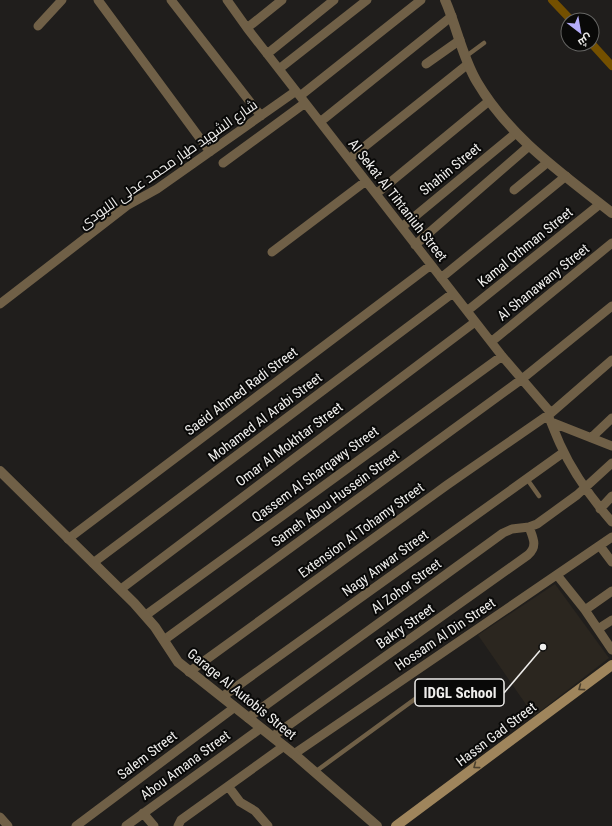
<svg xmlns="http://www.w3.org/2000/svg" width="612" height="826" font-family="'Roboto Condensed',Cairo,sans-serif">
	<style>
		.built { fill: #2b261f }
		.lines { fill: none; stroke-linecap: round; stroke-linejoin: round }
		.canal { stroke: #745000; stroke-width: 8 }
		.service { stroke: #706047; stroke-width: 4.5 }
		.minor { stroke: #706047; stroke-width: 9 }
		.tertiary { stroke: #706047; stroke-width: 10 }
		.secondary { stroke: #9f855c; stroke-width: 10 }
		.oneway { stroke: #4c412e }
		.labels { text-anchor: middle; stroke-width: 4; stroke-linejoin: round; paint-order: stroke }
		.street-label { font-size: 14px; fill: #efeeec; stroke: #090908 }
		.leader { fill: none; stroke: #efeeec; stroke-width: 1.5 }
		.callout-dot { fill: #efeeec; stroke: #090908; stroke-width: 1.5 }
		.callout { fill: #090908; stroke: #efeeec; stroke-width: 1.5 }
		.callout-label { font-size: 15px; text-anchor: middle; font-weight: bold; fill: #efeeec }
	</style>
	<rect width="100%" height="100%" fill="#201e1c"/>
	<path class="built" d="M 555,584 L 609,658 L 534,716 L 478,635 Z"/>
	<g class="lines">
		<path class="canal" d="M 552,0 L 571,20
			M 592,44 L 612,66"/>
		<path class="service" d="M 465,57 L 484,43
			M 527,479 L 539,496
			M 315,772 L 415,699"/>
		<path class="minor" d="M 98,0 L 210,152
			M 171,0 L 261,116
			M 227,0 L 247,28 L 502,356 L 551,413
			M 38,26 L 62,0
			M 247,28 L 282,0
			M 267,54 L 334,0
			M 426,64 L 460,40
			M 279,69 L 367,0
			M 300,96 L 421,0
			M 320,122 L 452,16
			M 349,159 L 468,64
			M 223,163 L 305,103
			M 514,190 L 548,162
			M 376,194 L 489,101
			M 402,227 L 516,133
			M 415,245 L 529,146
			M 272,252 L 366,181
			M 441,278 L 566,176
			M 0,304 L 128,205 L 157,189 L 296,91
			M 467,311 L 600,204
			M 491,342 L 612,243
			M 548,415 C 552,425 556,435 560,444 C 573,473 592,499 612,522
			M 551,422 L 612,446
			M 591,438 L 612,418
			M 600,509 L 612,496
			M 68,539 L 431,265
			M 600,546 L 612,562
			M 93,563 L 453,293
			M 557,575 L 585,610 L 612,650
			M 121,589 L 475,322
			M 585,610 L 612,591
			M 146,615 L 502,356
			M 598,629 L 612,620
			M 164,640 L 522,379 L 612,306
			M 189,672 L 447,485 L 551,413 L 612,360
			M 222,697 L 564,452
			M 248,718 L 503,533 L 512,529 L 529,527 L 537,524 L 577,495 L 612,463
			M 272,737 L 528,555 C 538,546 533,538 529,527
			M 294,754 L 612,537
			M 228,786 L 240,802 L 255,811 L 268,826
			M 143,813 L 154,826
			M 0,817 L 8,826
			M 76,826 L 235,707
			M 126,826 L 261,728
			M 178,826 L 181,820 L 284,746"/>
		<path class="tertiary" d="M 445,0 C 457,27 462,57 477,82 C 510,138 563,174 612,213
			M 0,471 L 134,603 L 155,627 L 178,662 L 294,754 L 377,826"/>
		<path class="secondary" d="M 396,826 L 612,665"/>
	</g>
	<defs><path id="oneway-chevron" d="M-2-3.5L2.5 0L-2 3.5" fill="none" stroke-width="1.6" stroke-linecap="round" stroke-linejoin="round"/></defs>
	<g class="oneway">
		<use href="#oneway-chevron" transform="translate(581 688) rotate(143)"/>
		<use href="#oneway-chevron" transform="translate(476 766) rotate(143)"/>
	</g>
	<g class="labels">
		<g class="street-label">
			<text transform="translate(168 164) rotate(-35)" y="5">شارع الشهيد طيار محمد عدلى اللبودى</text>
			<text transform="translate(450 169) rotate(-39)" y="5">Shahin Street</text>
			<text transform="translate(398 200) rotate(52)" y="5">Al Sekat Al Tihtaniuh Street</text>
			<text transform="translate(525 247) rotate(-39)" y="5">Kamal Othman Street</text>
			<text transform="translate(543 282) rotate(-39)" y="5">Al Shanawany Street</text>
			<text transform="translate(241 391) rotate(-37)" y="5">Saeid Ahmed Radi Street</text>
			<text transform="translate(265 417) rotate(-37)" y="5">Mohamed Al Arabi Street</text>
			<text transform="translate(289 444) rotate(-37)" y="5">Omar Al Mokhtar Street</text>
			<text transform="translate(315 474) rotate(-36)" y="5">Qassem Al Sharqawy Street</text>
			<text transform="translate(335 498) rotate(-36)" y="5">Sameh Abou Hussein Street</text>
			<text transform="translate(361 530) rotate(-36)" y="5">Extension Al Tohamy Street</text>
			<text transform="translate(385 563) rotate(-36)" y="5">Nagy Anwar Street</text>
			<text transform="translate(406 586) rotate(-36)" y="5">Al Zohor Street</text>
			<text transform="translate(405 626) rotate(-35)" y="5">Bakry Street</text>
			<text transform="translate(445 634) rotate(-34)" y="5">Hossam Al Din Street</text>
			<text transform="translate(242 694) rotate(39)" y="5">Garage Al Autobis Street</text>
			<text transform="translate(496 734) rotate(-37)" y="5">Hassn Gad Street</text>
			<text transform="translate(147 755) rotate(-37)" y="5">Salem Street</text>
			<text transform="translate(185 765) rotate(-36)" y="5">Abou Amana Street</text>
		</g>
	</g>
	<path class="leader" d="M543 647L504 693"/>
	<circle class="callout-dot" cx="543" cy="647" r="4"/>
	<rect class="callout" x="415" y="679" width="89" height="27" rx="4"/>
	<g class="callout-label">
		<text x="460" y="698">IDGL School</text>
	</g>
	<g transform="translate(580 32) rotate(149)"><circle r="19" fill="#090908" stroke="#656563"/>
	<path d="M0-3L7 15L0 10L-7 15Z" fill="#b4acf9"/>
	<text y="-6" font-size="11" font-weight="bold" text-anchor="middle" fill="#efeeec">ش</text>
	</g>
</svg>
